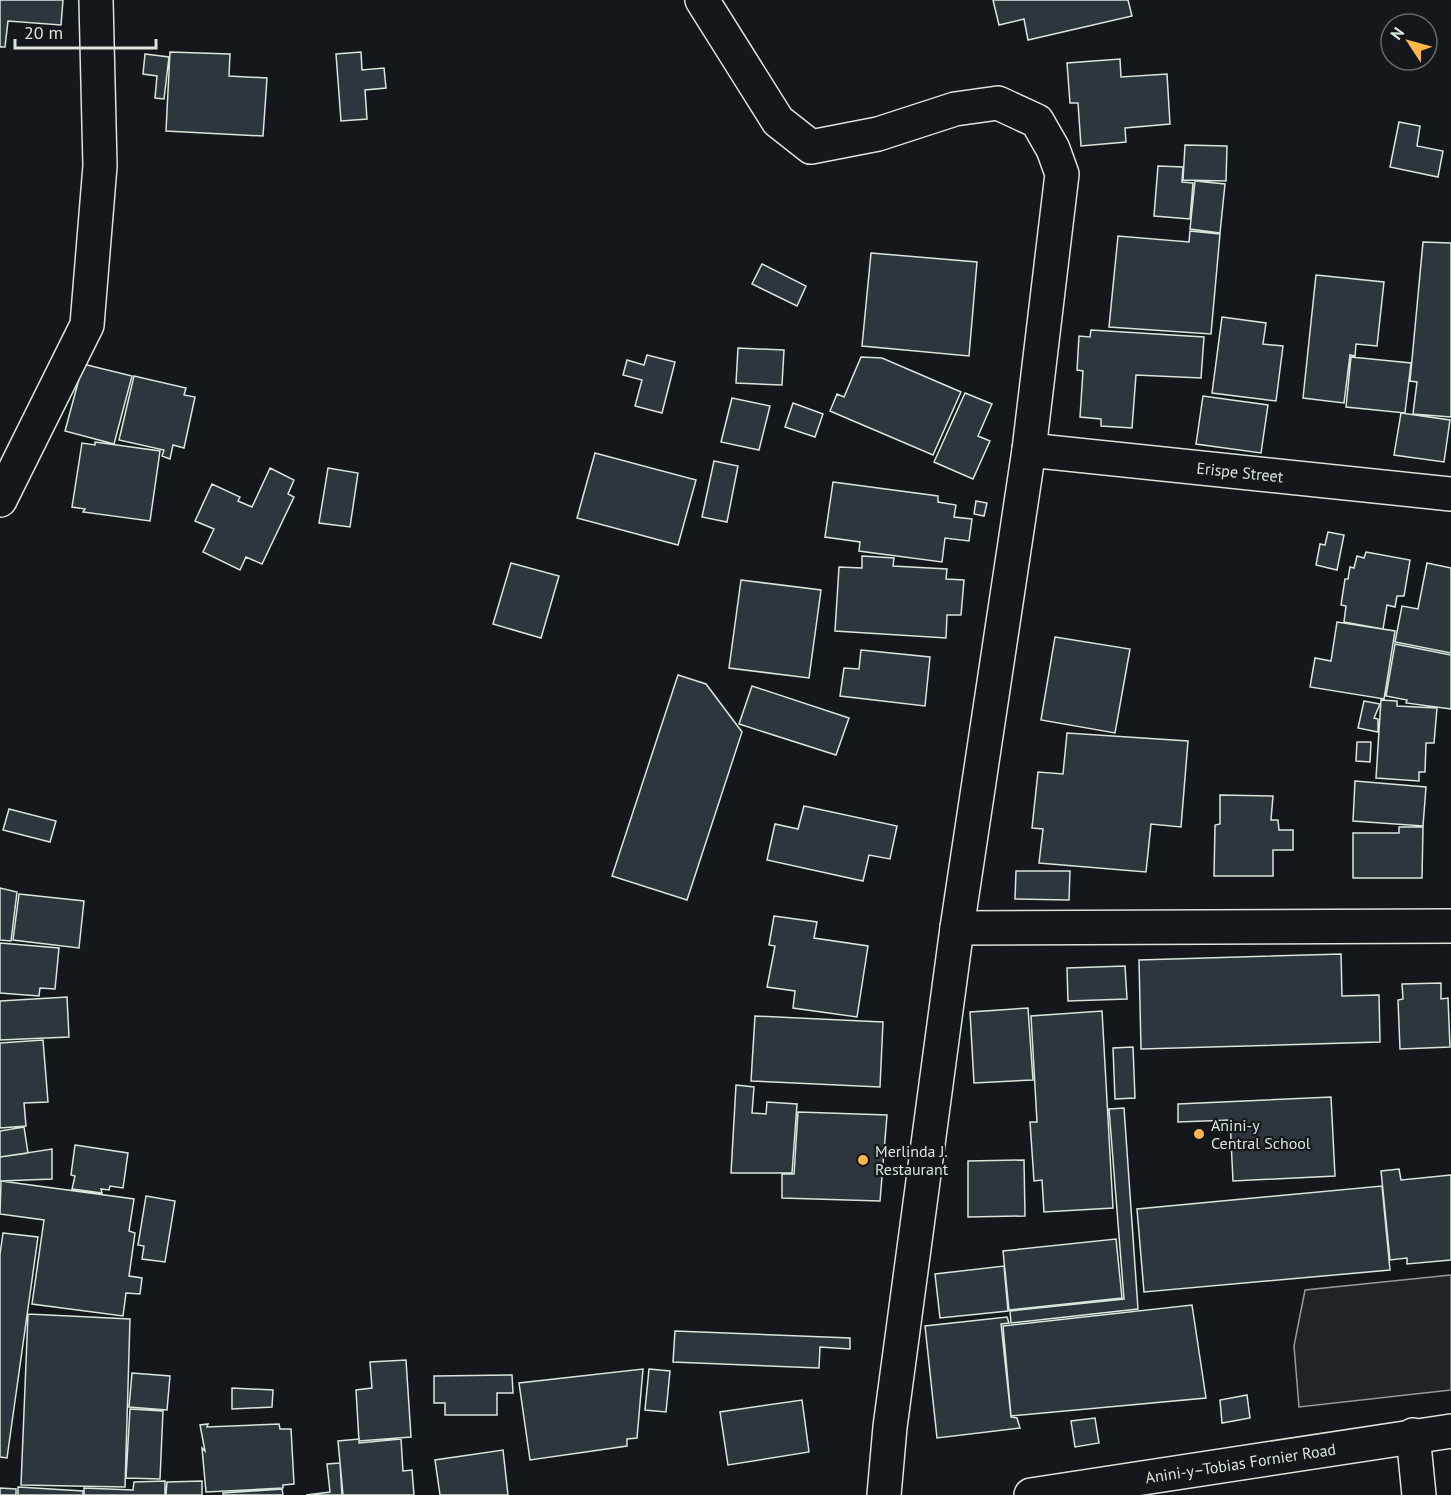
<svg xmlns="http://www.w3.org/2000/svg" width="1451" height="1495" font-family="'PT Sans',sans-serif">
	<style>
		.green { fill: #202428; stroke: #939e99; stroke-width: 1.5 }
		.building { fill: #2c363c; stroke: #d8e6dc; stroke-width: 1.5 }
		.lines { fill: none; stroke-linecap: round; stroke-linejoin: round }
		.minor-casing { stroke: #d8e6dc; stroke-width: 36 }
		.tertiary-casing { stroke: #d8e6dc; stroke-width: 36 }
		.primary-casing { stroke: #d8e6dc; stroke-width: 36 }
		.minor { stroke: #14181c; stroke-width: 33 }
		.tertiary { stroke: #14181c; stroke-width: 33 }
		.primary { stroke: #14181c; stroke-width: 33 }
		.poi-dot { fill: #ffb74d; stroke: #14181c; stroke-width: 2 }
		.labels { text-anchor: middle; stroke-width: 4.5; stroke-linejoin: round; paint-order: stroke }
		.street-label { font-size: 16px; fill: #d8e6dc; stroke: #14181c }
		.poi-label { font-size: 16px; fill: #d8e6dc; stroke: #14181c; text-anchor: start }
	</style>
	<rect width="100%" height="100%" fill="#14181c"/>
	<path class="green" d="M 1451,1275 L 1451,1390 L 1299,1407 L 1294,1346 L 1305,1290 Z"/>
	<path class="building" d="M 0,0 L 63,0 L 61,25 L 8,21 L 5,47 L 0,47 Z
		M 993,0 L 1128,0 L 1132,16 L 1028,40 L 1024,19 L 999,25 Z
		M 170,52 L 230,54 L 229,76 L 267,78 L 263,136 L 166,131 Z
		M 361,52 L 362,70 L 384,68 L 386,88 L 365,90 L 367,119 L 341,121 L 336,54 Z
		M 145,54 L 169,57 L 164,99 L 155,98 L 157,76 L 143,74 Z
		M 1120,59 L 1121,77 L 1167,74 L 1170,124 L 1125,128 L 1126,142 L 1081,146 L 1078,103 L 1070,103 L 1067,63 Z
		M 1399,122 L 1420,126 L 1417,146 L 1443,151 L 1438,177 L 1390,167 Z
		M 1185,145 L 1227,146 L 1226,181 L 1183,180 Z
		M 1158,166 L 1183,167 L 1182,182 L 1193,183 L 1190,219 L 1154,216 Z
		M 1195,181 L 1225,184 L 1220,233 L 1190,229 Z
		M 1190,231 L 1220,234 L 1211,334 L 1109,327 L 1118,236 L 1189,242 Z
		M 1423,242 L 1451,243 L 1451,417 L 1413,414 L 1417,382 L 1410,381 Z
		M 871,253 L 977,262 L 969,356 L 862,346 Z
		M 762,264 L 806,286 L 797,306 L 752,284 Z
		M 1316,275 L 1384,282 L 1377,346 L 1356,344 L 1355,356 L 1350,355 L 1344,403 L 1303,398 Z
		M 1222,317 L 1266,323 L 1263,344 L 1283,346 L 1276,401 L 1212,393 Z
		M 1091,330 L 1204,337 L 1201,378 L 1136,375 L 1132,428 L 1101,426 L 1101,419 L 1080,417 L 1083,371 L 1077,370 L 1079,336 L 1090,337 Z
		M 738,348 L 784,350 L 782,385 L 736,383 Z
		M 647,355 L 675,362 L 662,413 L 635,406 L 642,380 L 623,375 L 627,360 L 644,365 Z
		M 861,357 L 882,358 L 961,392 L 933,455 L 830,411 L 837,394 L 844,397 Z
		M 1351,357 L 1411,363 L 1405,413 L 1346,407 Z
		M 83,364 L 132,376 L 114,444 L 65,431 Z
		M 134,376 L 186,388 L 184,395 L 195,397 L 184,448 L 173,445 L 170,459 L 162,456 L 164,450 L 119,440 Z
		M 965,393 L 992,404 L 978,436 L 990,441 L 973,479 L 934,462 Z
		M 1203,396 L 1268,405 L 1261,453 L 1196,444 Z
		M 732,398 L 770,406 L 759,450 L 721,442 Z
		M 793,403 L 823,414 L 815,437 L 785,427 Z
		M 1401,413 L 1450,420 L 1444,462 L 1394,455 Z
		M 95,442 L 160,451 L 150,521 L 83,512 L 85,509 L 72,507 L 82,443 L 95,445 Z
		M 595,453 L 696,480 L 678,545 L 577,518 Z
		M 714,461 L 738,466 L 727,522 L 702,517 Z
		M 270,468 L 294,480 L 288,494 L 294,497 L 262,564 L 246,557 L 240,570 L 203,552 L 214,529 L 195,521 L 212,484 L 240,497 L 238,501 L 252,507 Z
		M 328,468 L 358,473 L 350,527 L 319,523 Z
		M 833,482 L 938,496 L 938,502 L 956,505 L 954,517 L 972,519 L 969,541 L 945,538 L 942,562 L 859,551 L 860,542 L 825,537 Z
		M 976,501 L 987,503 L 984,516 L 974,514 Z
		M 1328,532 L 1344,535 L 1337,570 L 1316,565 L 1320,544 L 1325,545 Z
		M 1366,552 L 1410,560 L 1404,596 L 1397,596 L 1395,607 L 1387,605 L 1383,629 L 1344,622 L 1346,606 L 1341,605 L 1345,579 L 1348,579 L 1350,567 L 1354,568 L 1357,556 L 1364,558 Z
		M 862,556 L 894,558 L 893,566 L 947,569 L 946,579 L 964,580 L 961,615 L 947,615 L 946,638 L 835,631 L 839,567 L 862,568 Z
		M 511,563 L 559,576 L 541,638 L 493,624 Z
		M 1427,563 L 1451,568 L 1451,653 L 1395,642 L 1402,606 L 1418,609 Z
		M 741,580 L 821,590 L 809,678 L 729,668 Z
		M 1337,622 L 1395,631 L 1384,699 L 1310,687 L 1315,658 L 1331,661 Z
		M 1055,637 L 1130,649 L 1115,733 L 1041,720 Z
		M 1395,644 L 1451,655 L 1451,709 L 1406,703 L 1407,700 L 1386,696 Z
		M 861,650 L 930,657 L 925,706 L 840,696 L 844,668 L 859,669 Z
		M 678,675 L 706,684 L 742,732 L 687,900 L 612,876 Z
		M 752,686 L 849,718 L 836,755 L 739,724 Z
		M 1381,700 L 1397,701 L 1397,706 L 1437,708 L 1434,743 L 1426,743 L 1425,772 L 1419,772 L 1419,781 L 1376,778 Z
		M 1364,701 L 1380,704 L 1374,718 L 1378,719 L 1378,732 L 1358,728 Z
		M 1067,733 L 1188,741 L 1181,827 L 1151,824 L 1146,872 L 1039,863 L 1043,829 L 1032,828 L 1038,772 L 1063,774 Z
		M 1357,742 L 1371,742 L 1370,762 L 1356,761 Z
		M 1355,781 L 1426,787 L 1423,826 L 1353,821 Z
		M 1220,795 L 1273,796 L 1271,820 L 1278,820 L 1279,830 L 1293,830 L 1293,850 L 1273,850 L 1273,876 L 1214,876 L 1215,825 L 1220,824 Z
		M 804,806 L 897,826 L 890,859 L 869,855 L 863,881 L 767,860 L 775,824 L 798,829 Z
		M 9,809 L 56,821 L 50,842 L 3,830 Z
		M 1399,827 L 1423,827 L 1422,878 L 1353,878 L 1353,833 L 1399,833 Z
		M 1016,871 L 1070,871 L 1069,900 L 1015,899 Z
		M 0,888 L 17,892 L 11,941 L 0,940 Z
		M 19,894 L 84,901 L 79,948 L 13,940 Z
		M 774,916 L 817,922 L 814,938 L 868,946 L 857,1017 L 793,1008 L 795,991 L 767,987 L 775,946 L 769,945 Z
		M 0,943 L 59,948 L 55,989 L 40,988 L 39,996 L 0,993 Z
		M 1341,954 L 1342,996 L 1379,995 L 1380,1042 L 1141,1049 L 1139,960 Z
		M 1125,966 L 1127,999 L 1068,1001 L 1067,968 Z
		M 1441,983 L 1441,999 L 1448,998 L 1450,1047 L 1400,1049 L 1398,1000 L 1403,999 L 1402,984 Z
		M 67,997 L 69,1037 L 0,1040 L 0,1001 Z
		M 1028,1008 L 1033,1080 L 974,1083 L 970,1012 Z
		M 1102,1011 L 1113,1208 L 1044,1212 L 1042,1180 L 1034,1181 L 1030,1122 L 1037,1122 L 1031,1016 Z
		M 755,1016 L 883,1022 L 880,1087 L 751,1081 Z
		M 43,1040 L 48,1102 L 24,1103 L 26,1126 L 0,1128 L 0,1043 Z
		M 1133,1047 L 1135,1098 L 1115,1099 L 1113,1048 Z
		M 736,1085 L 754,1087 L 752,1113 L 766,1114 L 767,1102 L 797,1104 L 792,1173 L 731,1173 Z
		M 1331,1097 L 1335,1176 L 1233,1181 L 1230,1120 L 1178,1122 L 1178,1104 Z
		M 1124,1108 L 1138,1309 L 1011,1323 L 1010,1311 L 1124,1299 L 1109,1109 Z
		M 798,1112 L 887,1115 L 880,1201 L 782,1198 L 782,1174 L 794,1174 Z
		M 24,1127 L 28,1153 L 0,1157 L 0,1131 Z
		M 75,1145 L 128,1153 L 123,1188 L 110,1186 L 109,1190 L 101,1189 L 102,1193 L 72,1189 L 75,1176 L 71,1175 Z
		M 52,1149 L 52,1179 L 0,1181 L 0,1157 Z
		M 1024,1160 L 1025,1216 L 968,1217 L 968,1161 Z
		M 1399,1169 L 1401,1180 L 1451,1175 L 1451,1260 L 1407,1264 L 1407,1258 L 1390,1260 L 1381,1171 Z
		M 1,1181 L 134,1199 L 129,1231 L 135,1233 L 129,1276 L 142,1278 L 140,1294 L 126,1293 L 123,1316 L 32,1304 L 44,1220 L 0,1214 Z
		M 1382,1186 L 1390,1270 L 1144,1292 L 1137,1209 Z
		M 146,1196 L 175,1201 L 165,1262 L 142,1259 L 144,1246 L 138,1245 Z
		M 3,1233 L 38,1237 L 7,1458 L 0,1457 L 0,1254 Z
		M 1116,1239 L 1122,1298 L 1009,1310 L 1003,1251 Z
		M 1004,1266 L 1008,1311 L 940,1318 L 935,1274 Z
		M 1192,1305 L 1206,1398 L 1011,1416 L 1003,1326 Z
		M 28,1314 L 130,1319 L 125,1487 L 21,1485 Z
		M 1007,1317 L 1009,1323 L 1001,1324 L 1011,1417 L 1017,1418 L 1020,1428 L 937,1438 L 925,1326 Z
		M 675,1331 L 850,1338 L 850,1349 L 820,1347 L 819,1368 L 673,1362 Z
		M 406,1360 L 411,1437 L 359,1441 L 356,1390 L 372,1388 L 370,1362 Z
		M 643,1369 L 637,1438 L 627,1439 L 627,1446 L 530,1460 L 519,1383 Z
		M 649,1369 L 670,1371 L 666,1412 L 645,1410 Z
		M 132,1373 L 170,1376 L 167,1410 L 129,1407 Z
		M 512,1375 L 513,1393 L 497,1393 L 497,1415 L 445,1415 L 445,1403 L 434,1403 L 434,1376 Z
		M 232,1388 L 273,1390 L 272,1407 L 232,1409 Z
		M 1247,1395 L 1250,1418 L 1222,1423 L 1220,1400 Z
		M 802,1400 L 809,1452 L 728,1465 L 720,1412 Z
		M 130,1409 L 163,1411 L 160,1479 L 126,1478 Z
		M 1095,1418 L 1099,1443 L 1075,1447 L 1071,1421 Z
		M 208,1424 L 207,1427 L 279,1424 L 280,1429 L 291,1429 L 294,1484 L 283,1485 L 283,1488 L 206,1492 L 202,1448 L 205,1451 L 200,1425 Z
		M 359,1439 L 359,1443 L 401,1439 L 403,1471 L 412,1470 L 414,1495 L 343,1495 L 338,1441 Z
		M 503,1450 L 508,1495 L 440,1495 L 435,1460 Z
		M 340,1463 L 342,1495 L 306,1495 L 330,1492 L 327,1464 Z
		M 165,1481 L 165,1495 L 84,1495 L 84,1488 L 133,1490 L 134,1482 Z
		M 202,1481 L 202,1495 L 166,1495 L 167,1482 Z
		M 18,1487 L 83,1491 L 83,1495 L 18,1495 Z
		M 0,1488 L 16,1489 L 16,1495 L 0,1495 Z
		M 282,1489 L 283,1495 L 223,1495 L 223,1493 Z"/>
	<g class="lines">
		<g class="minor-casing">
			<g id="minor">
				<path d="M 702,0 L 778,121 L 811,147 L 878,134 L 955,109 L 998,103 L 1037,121 L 1053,149 L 1062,174 L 1029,450 L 957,928 L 890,1427 L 884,1495"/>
				<path id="s1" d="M 1029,450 L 1451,494"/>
				<path d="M 0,500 L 87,325 L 100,166 L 96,0"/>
				<path d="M 957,928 L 1451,926"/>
			</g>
		</g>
		<g class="tertiary-casing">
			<path id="tertiary" d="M 1413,1435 L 1419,1495"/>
		</g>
		<g class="primary-casing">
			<g id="primary">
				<path id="s2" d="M 1031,1495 L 1451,1431"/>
			</g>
		</g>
		<use href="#minor" class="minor"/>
		<use href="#tertiary" class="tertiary"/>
		<use href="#primary" class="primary"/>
	</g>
	<g class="poi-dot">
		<circle cx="1199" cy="1134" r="6"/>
		<circle cx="863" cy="1160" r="6"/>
	</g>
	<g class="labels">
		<g class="street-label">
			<text dy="6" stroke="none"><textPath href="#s1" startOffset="212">Erispe Street</textPath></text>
			<text dy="6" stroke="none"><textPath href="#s2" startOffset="212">Anini-y–Tobias Fornier Road</textPath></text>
		</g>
		<g class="poi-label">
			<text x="1211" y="1131">Anini-y<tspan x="1211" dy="18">Central School</tspan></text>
			<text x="875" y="1157">Merlinda J.<tspan x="875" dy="18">Restaurant</tspan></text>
		</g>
	</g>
	<g transform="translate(1409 42) rotate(306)"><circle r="28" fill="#14181c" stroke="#626a69" stroke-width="1.5"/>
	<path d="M0-4.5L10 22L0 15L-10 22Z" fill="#ffb74d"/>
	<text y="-9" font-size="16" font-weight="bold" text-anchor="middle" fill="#d8e6dc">N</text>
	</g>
	<path d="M15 39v9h141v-9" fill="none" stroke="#d8e6dc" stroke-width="3"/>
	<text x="24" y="39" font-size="18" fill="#d8e6dc" stroke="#14181c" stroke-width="4.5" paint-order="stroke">20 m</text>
</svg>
